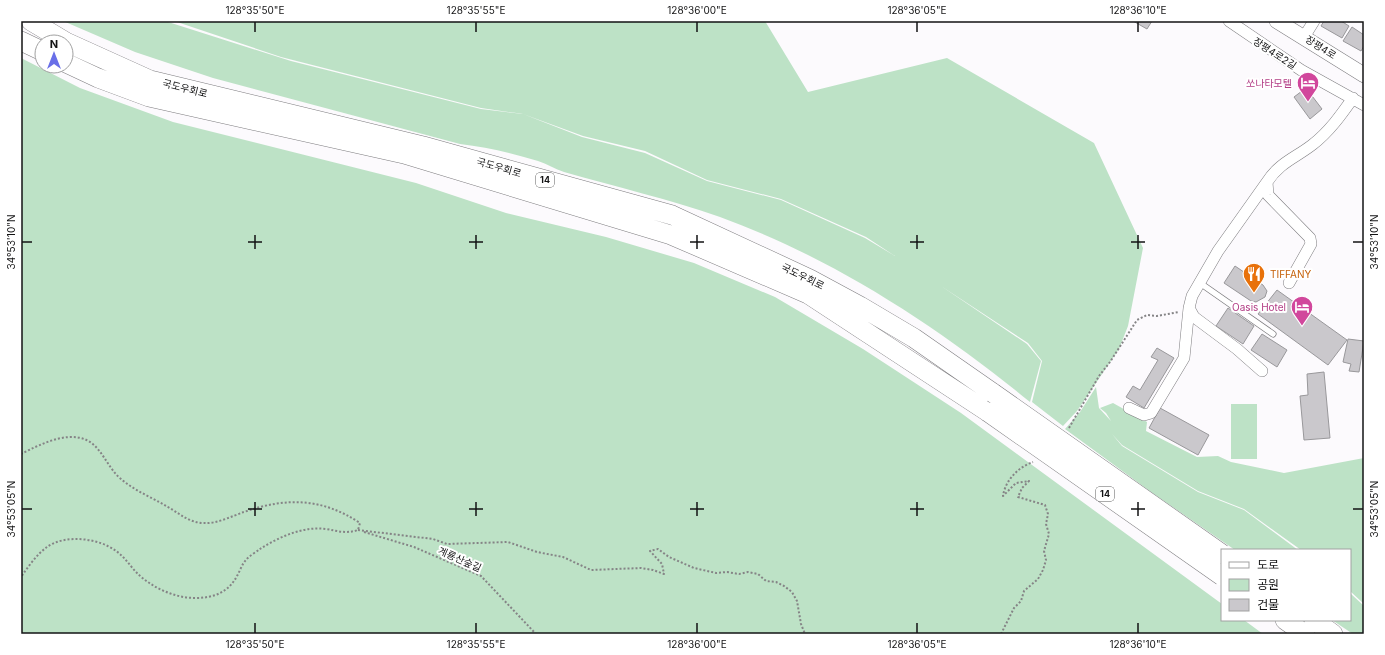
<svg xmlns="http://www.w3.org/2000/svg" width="1385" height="655" font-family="Inter,'Noto Sans KR',sans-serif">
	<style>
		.green { fill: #bde2c6 }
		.building { fill: #cac8cc; stroke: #99989b }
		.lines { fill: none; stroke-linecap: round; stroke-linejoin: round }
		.lane-casing { stroke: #7d7c7f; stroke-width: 7 }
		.street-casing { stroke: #7d7c7f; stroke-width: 12 }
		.secondary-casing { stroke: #7d7c7f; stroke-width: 16 }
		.highway-casing { stroke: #7d7c7f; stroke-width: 20 }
		.path { stroke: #858486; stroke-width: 2; stroke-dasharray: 2 2; stroke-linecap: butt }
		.lane { stroke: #fff; stroke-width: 5.5 }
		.street { stroke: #fff; stroke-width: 11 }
		.secondary { stroke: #fff; stroke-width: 15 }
		.highway { stroke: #fff; stroke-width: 19 }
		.highway-bridge-casing { stroke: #7d7c7f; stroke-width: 20; stroke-linecap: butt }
		.highway-bridge { stroke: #fff; stroke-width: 19 }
		.ticks { fill: none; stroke: #131314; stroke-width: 1.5 }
		.labels { text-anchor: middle; stroke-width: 4; stroke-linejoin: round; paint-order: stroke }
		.shield { fill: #fff; stroke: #5a5a5a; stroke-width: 1 }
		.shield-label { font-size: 9px; font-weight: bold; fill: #131314 }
		.street-label { font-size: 10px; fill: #131314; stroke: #fff }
		.hotel-label { font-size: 10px; fill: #b23c85; stroke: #fff; text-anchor: end }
		.food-label { font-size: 10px; fill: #c56008; stroke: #fff; text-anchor: start }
		.neatline { fill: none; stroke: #131314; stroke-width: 1.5 }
		.ticks-label { font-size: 10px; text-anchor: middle; fill: #131314 }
	</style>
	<rect width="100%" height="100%" fill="#fcfafd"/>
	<path class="green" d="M 63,21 L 165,21 L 291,61 L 481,109 L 523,114 L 582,137 L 645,153 L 707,181 L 781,200 L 865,238 L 895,256 L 866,237 L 781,199 L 707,180 L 645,151 L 583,136 L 523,114 L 481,108 L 281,57 L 174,21 L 765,21 L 808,92 L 947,58 L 1094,143 L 1143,248 L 1128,326 L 1119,349 L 1077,411 L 1063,426 L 1032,402 L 1042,361 L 1028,343 L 941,286 L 1027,344 L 1041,361 L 1030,402 C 937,326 833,258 720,217 C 669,199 616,187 564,172 C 555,169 547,164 538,161 C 512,153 486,147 460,144 L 213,78 L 135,52 Z
		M 21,58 L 80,88 L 173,122 L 416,183 L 506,213 L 606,237 L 694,263 L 775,297 L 863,349 L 961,413 L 1222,604 L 1222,620 L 1244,620 L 1263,634 L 21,634 Z
		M 1096,387 L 1099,408 L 1111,421 L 1106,413 L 1100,408 L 1113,403 L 1147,422 L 1146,431 L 1197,457 L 1218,456 L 1231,462 L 1284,473 L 1364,458 L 1364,604 L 1350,591 L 1350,550 L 1301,550 L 1244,509 L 1198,491 L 1122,445 L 1112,434 L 1122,446 L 1198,492 L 1244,510 L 1298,550 L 1235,550 L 1151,492 L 1065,429 L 1080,412 Z
		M 1231,404 L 1257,404 L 1257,459 L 1231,459 Z
		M 1350,593 L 1364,606 L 1364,634 L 1353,634 L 1332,620 L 1350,620 Z"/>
	<path class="building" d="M 1133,21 L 1152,21 L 1147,29 Z
		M 1324,21 L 1341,21 L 1349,26 L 1342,38 L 1321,26 Z
		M 1352,27 L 1364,35 L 1364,46 L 1361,51 L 1343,41 Z
		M 1306,88 L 1322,109 L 1310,119 L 1294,97 Z
		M 1235,266 L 1263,285 L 1267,291 L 1265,297 L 1256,302 L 1251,301 L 1224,283 Z
		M 1277,290 L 1347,340 L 1328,365 L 1258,314 Z
		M 1228,308 L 1254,326 L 1243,344 L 1216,326 Z
		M 1262,334 L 1287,350 L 1277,367 L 1251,350 Z
		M 1348,339 L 1364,341 L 1359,372 L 1349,371 L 1351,364 L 1343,362 Z
		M 1157,348 L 1174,358 L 1144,408 L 1126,397 L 1133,386 L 1140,390 L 1158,360 L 1151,357 Z
		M 1324,372 L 1330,438 L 1304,440 L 1300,396 L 1308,395 L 1307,374 Z
		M 1160,408 L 1209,435 L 1198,455 L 1149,428 Z"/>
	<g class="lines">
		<g class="lane-casing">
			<path id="lane" d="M 1200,283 L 1273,334"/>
		</g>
		<g class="street-casing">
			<path id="street" d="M 1229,21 L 1301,70 L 1364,105
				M 1304,37 L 1314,21
				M 1289,283 L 1311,244 L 1310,238 L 1268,195 L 1267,182 C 1279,163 1295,158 1312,145 C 1329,132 1341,115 1353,98
				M 1262,371 L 1237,349 L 1194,317 L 1189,308 L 1192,296 L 1218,251 L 1267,182
				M 1129,408 L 1144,415 L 1151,413 L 1184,358 L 1189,308"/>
		</g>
		<g class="secondary-casing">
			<path id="secondary" d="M 1277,21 L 1364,75"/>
		</g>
		<g class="highway-casing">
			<path id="highway" d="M 31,21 L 66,42
				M 21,41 L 42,51
				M 66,42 L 150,80 L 423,146 L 672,215 L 810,279 L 860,306 L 914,338 L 993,393
				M 66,63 L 98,78 L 149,97 L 404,154 L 671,235 L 808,294 L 988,412
				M 1285,620 L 1305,634
				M 1314,620 L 1333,634"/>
		</g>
		<path class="path" d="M 1069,428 L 1099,376 L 1110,362 L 1137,320 L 1147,315 L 1157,316 L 1179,312
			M 21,454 C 41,444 75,426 95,446 C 105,456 110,470 121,479 C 135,491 153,498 168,507 C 180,514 190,523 204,523 C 217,524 232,516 244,512 C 287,497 322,498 360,523 L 358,530 C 346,534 338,531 326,529 C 303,526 279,537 260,549 C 256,552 249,556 246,560 C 242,564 240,571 237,576 C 228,593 213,598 195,598 C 174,598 151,587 137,573 C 130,566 125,557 116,551 C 99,538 65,534 47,547 C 37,554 28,567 21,577
			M 358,530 L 433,539 L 447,544 L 508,542 L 537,552 L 563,557 L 591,570 L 641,568 L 653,570 L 664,574 L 662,564 L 650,551 L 658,549 L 669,557 L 694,568 L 716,573 L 727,572 L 739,574 L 748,572 L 758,574 L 766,581 L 776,582 L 784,586 L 792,592 L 797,601 L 801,624 L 805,634
			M 364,532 L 414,547 L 481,576 L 536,634
			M 1001,634 L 1014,608 L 1021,601 L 1024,591 L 1038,579 L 1043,570 L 1046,560 L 1044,551 L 1049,534 L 1046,524 L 1048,514 L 1045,505 L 1018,497 L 1022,488 L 1029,481 L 1016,483 L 1003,496 C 1005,481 1018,467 1033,462"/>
		<use href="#lane" class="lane"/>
		<use href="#street" class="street"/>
		<use href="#secondary" class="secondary"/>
		<use href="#highway" class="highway"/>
		<g class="highway-bridge-casing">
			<path id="highway-bridge" d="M 993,393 L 1222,554
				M 988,412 L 1222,576"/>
		</g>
		<use href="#highway-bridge" class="highway-bridge"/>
	</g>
	<path class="ticks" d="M 255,22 L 255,32M 476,22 L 476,32M 697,22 L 697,32M 917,22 L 917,32M 1138,22 L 1138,32M 255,235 L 255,249M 476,235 L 476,249M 697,235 L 697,249M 917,235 L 917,249M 1138,235 L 1138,249M 22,242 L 32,242M 248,242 L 262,242M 469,242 L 483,242M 690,242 L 704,242M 910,242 L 924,242M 1131,242 L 1145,242M 1353,242 L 1363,242M 255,502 L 255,516M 476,502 L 476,516M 697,502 L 697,516M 917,502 L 917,516M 1138,502 L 1138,516M 22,509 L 32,509M 248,509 L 262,509M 469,509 L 483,509M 690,509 L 704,509M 910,509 L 924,509M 1131,509 L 1145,509M 1353,509 L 1363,509M 255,623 L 255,633M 476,623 L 476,633M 697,623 L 697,633M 917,623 L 917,633M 1138,623 L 1138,633"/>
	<defs>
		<g id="hotel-pin" transform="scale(1.15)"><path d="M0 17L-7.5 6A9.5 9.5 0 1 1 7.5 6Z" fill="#d1479c" stroke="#fff"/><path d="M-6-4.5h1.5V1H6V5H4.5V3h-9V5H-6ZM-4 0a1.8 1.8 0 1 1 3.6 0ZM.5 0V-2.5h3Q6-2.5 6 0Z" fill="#fff"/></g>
		<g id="restaurant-pin" transform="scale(1.15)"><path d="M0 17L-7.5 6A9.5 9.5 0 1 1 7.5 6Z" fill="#e8710a" stroke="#fff"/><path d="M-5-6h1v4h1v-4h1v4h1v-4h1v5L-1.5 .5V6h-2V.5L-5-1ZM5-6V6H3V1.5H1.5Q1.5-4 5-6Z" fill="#fff"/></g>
	</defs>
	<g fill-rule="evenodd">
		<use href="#hotel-pin" x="1308" y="83"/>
		<use href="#restaurant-pin" x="1254" y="274"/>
		<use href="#hotel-pin" x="1302" y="307"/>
	</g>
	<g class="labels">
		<g class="shield">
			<rect x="536" y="173" width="18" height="14" rx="3"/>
			<rect x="1096" y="487" width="18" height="14" rx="3"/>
		</g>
		<g class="shield-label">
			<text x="545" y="183">14</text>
			<text x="1105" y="497">14</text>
		</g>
		<g class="street-label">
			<text transform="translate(1321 47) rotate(32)" y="4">장평4로</text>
			<text transform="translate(1275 53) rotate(33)" y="4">장평4로2길</text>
			<text transform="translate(185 88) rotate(14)" y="4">국도우회로</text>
			<text transform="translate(499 167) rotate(16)" y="4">국도우회로</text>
			<text transform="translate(803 276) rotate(26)" y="4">국도우회로</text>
			<text transform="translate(460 559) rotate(24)" y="4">계룡산숲길</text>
		</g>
		<g class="hotel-label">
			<text x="1292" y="87">쏘나타모텔</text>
			<text x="1286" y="311">Oasis Hotel</text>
		</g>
		<g class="food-label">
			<text x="1270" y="278">TIFFANY</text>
		</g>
	</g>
	<rect width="1385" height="655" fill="none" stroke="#ffffff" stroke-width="44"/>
	<rect x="1221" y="549" width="130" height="72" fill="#ffffff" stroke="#a1a1a1"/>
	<rect x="1229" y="562" width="20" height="6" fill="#ffffff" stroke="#a1a1a1"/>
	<text x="1257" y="569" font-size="12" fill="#131314">도로</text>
	<rect x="1229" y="579" width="20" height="12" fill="#bde2c6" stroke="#a1a1a1"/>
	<text x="1257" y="589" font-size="12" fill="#131314">공원</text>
	<rect x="1229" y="599" width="20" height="12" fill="#cac8cc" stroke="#a1a1a1"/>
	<text x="1257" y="609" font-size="12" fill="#131314">건물</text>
	<g transform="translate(54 54)"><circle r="19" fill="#ffffff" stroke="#a1a1a1"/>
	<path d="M0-3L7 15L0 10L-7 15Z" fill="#696fe8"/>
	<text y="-6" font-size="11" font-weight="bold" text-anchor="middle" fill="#131314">N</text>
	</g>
	<rect x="22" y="22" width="1341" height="611" class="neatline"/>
	<g class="ticks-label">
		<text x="255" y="14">128°35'50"E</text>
		<text x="476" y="14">128°35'55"E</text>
		<text x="697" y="14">128°36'00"E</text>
		<text x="917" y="14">128°36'05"E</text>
		<text x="1138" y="14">128°36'10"E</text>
		<text transform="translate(11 242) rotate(-90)" y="4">34°53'10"N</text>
		<text transform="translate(1374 242) rotate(-90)" y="4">34°53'10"N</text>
		<text transform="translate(11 509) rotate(-90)" y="4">34°53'05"N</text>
		<text transform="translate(1374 509) rotate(-90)" y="4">34°53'05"N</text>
		<text x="255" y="648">128°35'50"E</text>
		<text x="476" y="648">128°35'55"E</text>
		<text x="697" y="648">128°36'00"E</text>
		<text x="917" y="648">128°36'05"E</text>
		<text x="1138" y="648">128°36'10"E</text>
	</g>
</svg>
